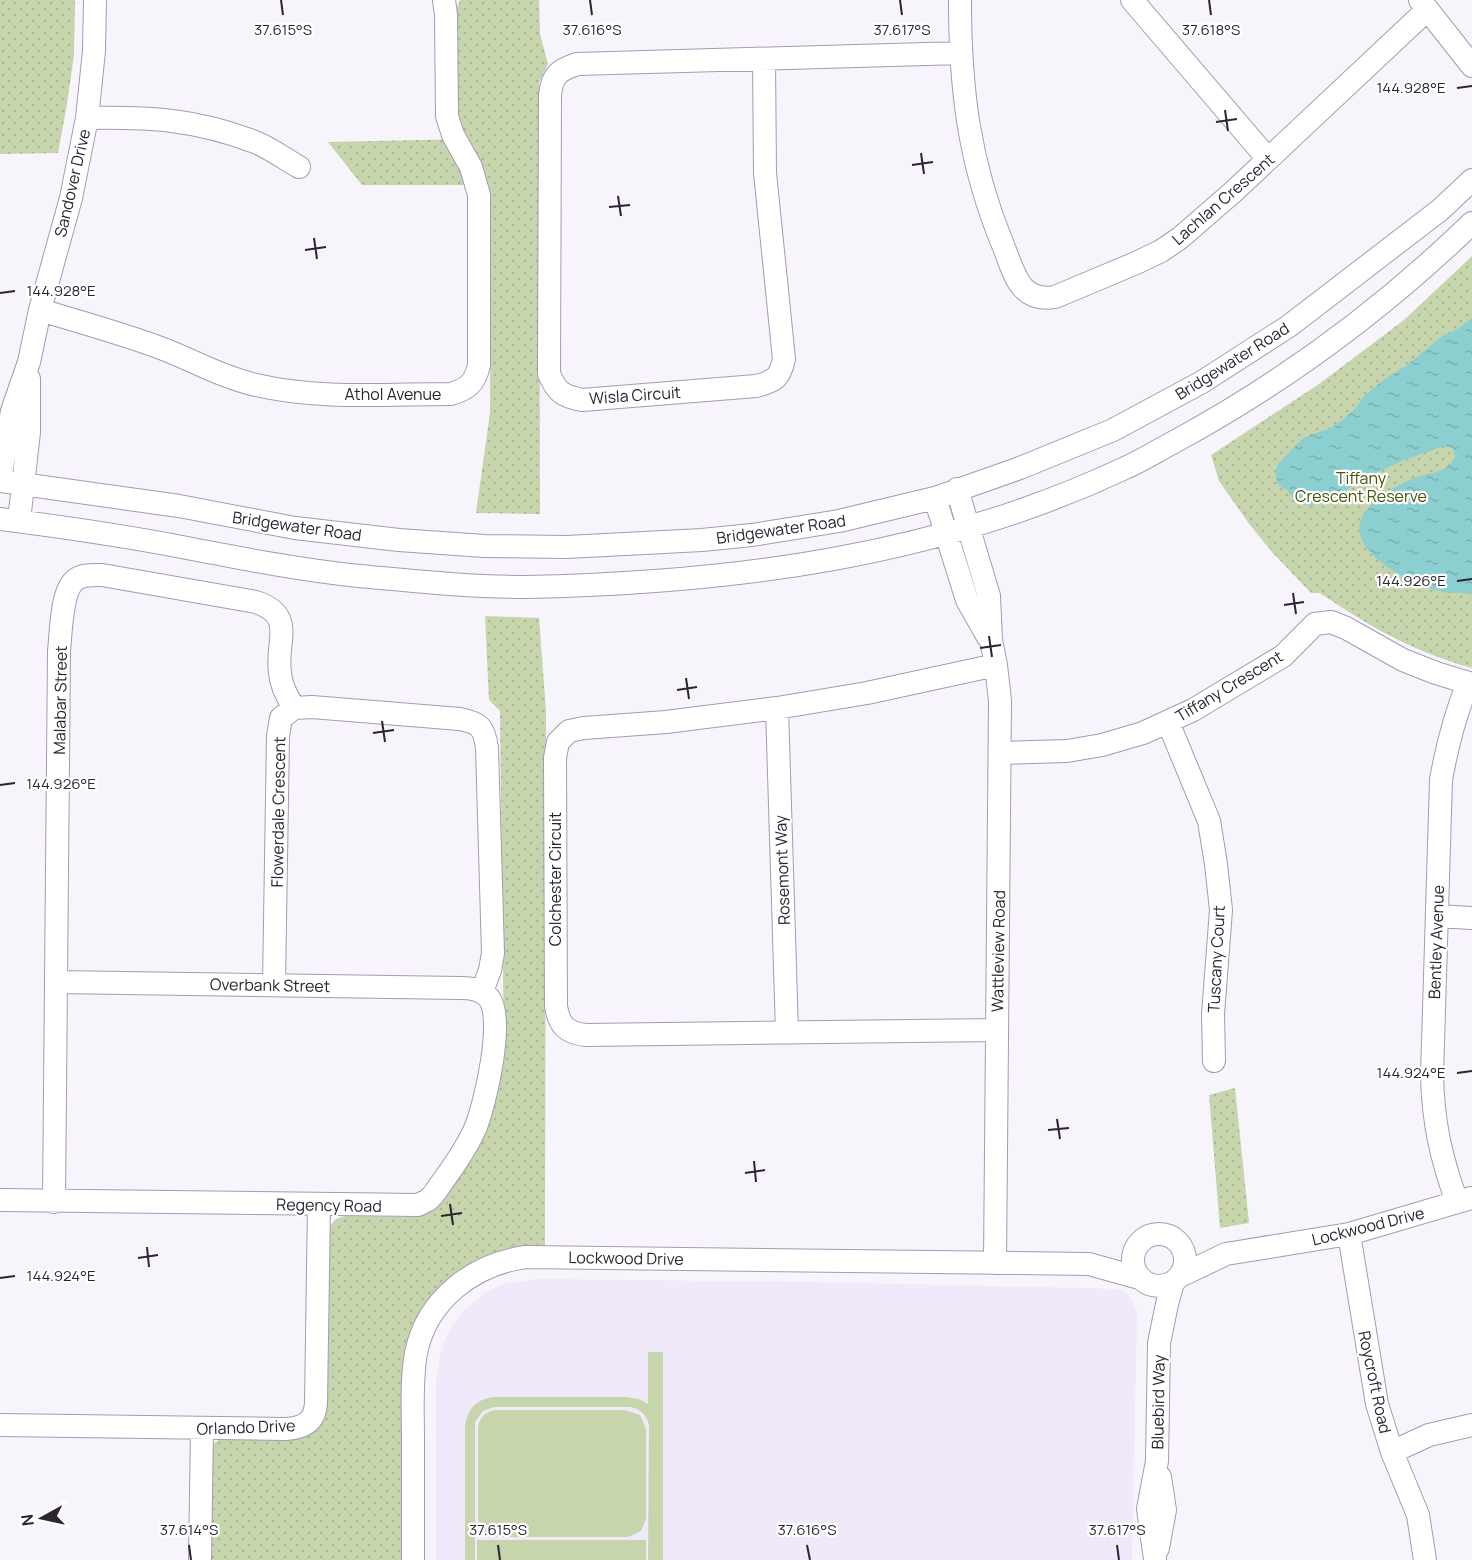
<svg xmlns="http://www.w3.org/2000/svg" width="1472" height="1560" font-family="Manrope,sans-serif">
	<style>
		.built { fill: #f0e9f9 }
		.green { fill: url(#green-dots) }
		.pitch { fill: #c7d5ad }
		.water { fill: url(#water-ripples) }
		.lines { fill: none; stroke-linecap: round; stroke-linejoin: round }
		.minor-casing { stroke: #a699b7; stroke-width: 24 }
		.minor { stroke: #fff; stroke-width: 22 }
		.ticks { fill: none; stroke: #2b2531; stroke-width: 2 }
		.labels { text-anchor: middle; stroke-width: 4.5; stroke-linejoin: round; paint-order: stroke }
		.street-label { font-size: 16px; fill: #2b2531; stroke: #fff }
		.park-label { font-size: 16px; fill: #445609; stroke: #fff }
		.ticks-label { font-size: 15px; text-anchor: middle; fill: #2b2531; stroke: #fff; stroke-width: 4.5; stroke-linejoin: round; paint-order: stroke }
	</style>
	<defs>
		<pattern id="green-dots" width="8" height="8" patternUnits="userSpaceOnUse" patternTransform="scale(1.5)"><rect width="8" height="8" fill="#c7d5ad"/><path d="M2 2h.1M6 6h.1" fill="none" stroke="#abb795" stroke-width="1.8" stroke-linecap="round"/></pattern>
		<pattern id="water-ripples" width="26" height="14" patternUnits="userSpaceOnUse" patternTransform="scale(1.5)"><rect width="26" height="14" fill="#8bcfd0"/><path d="M2 4q2-2 4 0t4 0M15 11q2-2 4 0t4 0" fill="none" stroke="#78b2b3"/></pattern>
	</defs>
	<rect width="100%" height="100%" fill="#f7f4fb"/>
	<path class="built" d="M 539,1279 L 814,1282 L 1120,1289 L 1129,1295 L 1137,1312 L 1132,1560 L 436,1560 L 436,1380 L 442,1346 L 450,1329 L 463,1311 L 486,1292 L 503,1284 Z"/>
	<path class="green" d="M 0,0 L 75,0 L 74,55 L 67,104 L 58,153 L 0,154 Z
		M 460,0 L 539,0 L 540,34 L 548,64 L 539,83 L 540,514 L 476,513 L 490,413 L 491,204 L 489,185 L 362,185 L 328,142 L 468,139 L 460,122 L 457,103 L 457,8 Z
		M 1472,256 L 1472,668 C 1414,652 1370,627 1320,593 L 1311,593 L 1272,552 L 1250,525 L 1219,481 L 1211,455 L 1319,384 L 1404,320 Z
		M 485,616 L 539,618 L 546,711 L 545,1246 C 497,1247 467,1258 434,1294 L 403,1560 L 209,1560 L 211,1451 L 213,1444 L 222,1438 L 300,1436 L 330,1226 L 336,1219 L 345,1216 L 416,1217 L 429,1213 L 439,1204 L 489,1119 L 499,1089 L 504,1057 L 500,711 L 489,700 Z
		M 1235,1088 L 1249,1223 L 1220,1228 L 1209,1095 Z"/>
	<path class="pitch" d="M 648,1352 L 663,1352 L 663,1560 L 648,1560 L 649,1426 C 647,1415 642,1410 631,1407 L 494,1407 L 483,1411 L 475,1422 L 475,1560 L 465,1560 L 465,1428 C 467,1409 476,1399 494,1397 L 626,1397 L 639,1399 L 648,1404 Z
		M 495,1410 L 625,1410 L 640,1415 L 646,1429 L 646,1519 L 641,1531 L 628,1537 L 497,1537 L 484,1533 L 478,1520 L 478,1428 C 479,1418 485,1412 495,1410 Z
		M 477,1540 L 646,1540 L 646,1560 L 477,1560 Z"/>
	<path class="water" d="M 1472,318 L 1472,594 C 1461,592 1450,594 1440,591 C 1415,586 1381,567 1366,547 C 1342,514 1390,487 1417,477 C 1426,474 1439,473 1447,467 C 1451,465 1453,460 1455,457 L 1453,448 L 1444,446 L 1404,460 L 1358,481 L 1341,495 L 1325,503 L 1308,506 L 1296,501 L 1287,490 L 1278,484 L 1275,473 L 1278,464 L 1297,444 L 1305,437 L 1331,428 L 1342,420 L 1354,410 L 1365,395 L 1386,378 L 1406,366 L 1442,336 L 1456,330 Z"/>
	<g class="lines">
		<g class="minor-casing">
			<path id="minor" d="M 960,0 C 960,89 969,163 1003,245 C 1014,272 1019,303 1055,297 L 1136,263 L 1161,251 L 1180,238 L 1232,193 L 1427,10
				M 1132,0 L 1268,159
				M 1420,0 L 1472,66
				M 764,59 L 765,173 L 784,359 C 780,378 775,381 756,386 L 582,400 C 562,396 557,392 549,374 L 550,95 C 552,75 559,70 577,64 L 960,53
				M 87,118 C 150,117 195,119 255,142 C 270,148 285,159 299,167
				M 40,310 C 80,322 120,333 158,347 C 191,359 221,377 256,385 C 319,400 387,394 451,394 C 468,389 475,383 479,365 L 479,195 L 471,167 L 453,135 L 447,116 L 446,15 L 444,0
				M 0,479 L 12,411 L 29,362 L 40,310 L 71,198 L 87,118 L 94,51 L 95,0
				M 0,481 L 179,506 L 295,528 L 399,540 L 484,546 L 567,547 L 702,540 L 752,535 L 839,521 L 935,498 L 1020,468 L 1113,430 L 1202,382 L 1289,326 L 1440,210 L 1472,180
				M 957,489 L 989,596 L 991,640 L 996,665 L 1000,701 L 995,1263
				M 935,498 L 967,600 L 988,637
				M 0,519 C 63,527 125,536 187,548 C 244,559 301,570 359,576 C 414,581 470,587 525,587 C 731,583 936,557 1125,468 C 1141,461 1157,451 1174,442 C 1283,383 1382,310 1472,223
				M 19,521 L 29,432 L 29,379
				M 996,665 L 867,693 L 777,708 L 666,722 L 584,728 L 569,731 L 558,742 L 555,758 L 556,1006 C 559,1025 566,1033 586,1035 L 997,1030
				M 777,708 L 787,1033
				M 1168,722 L 1209,821 L 1216,864 L 1221,910 L 1213,1014 L 1214,1061
				M 1001,753 L 1067,751 L 1102,745 L 1143,733 L 1193,710 L 1283,656 L 1315,624 L 1331,622 L 1346,628 L 1403,660 L 1436,673 L 1472,684
				M 1437,916 L 1472,918
				M 274,984 L 278,736 L 281,718 L 294,708 L 312,707 L 460,719 C 480,723 484,727 487,748 L 493,953 L 490,970 L 482,992
				M 0,1200 L 418,1205 L 428,1200 L 433,1195 C 448,1174 464,1153 475,1129 C 485,1105 505,1020 489,998 C 481,989 471,988 460,988 L 58,982
				M 54,1202 L 59,651 C 61,634 61,593 74,581 C 81,574 93,575 102,575 L 256,602 C 297,616 275,642 280,673 C 281,686 287,697 294,708
				M 1457,1202 C 1441,1158 1433,1122 1432,1075 L 1441,780 C 1447,746 1455,715 1468,683
				M1133 1260a26 26 0 1 1 52 0a26 26 0 1 1-52 0Z
				M 1349,1234 L 1377,1404 L 1392,1452 L 1418,1515 L 1425,1560
				M 1180,1276 L 1226,1254 L 1349,1234 L 1471,1198
				M 0,1425 L 286,1429 C 303,1428 315,1422 316,1403 L 319,1205
				M 1392,1452 L 1429,1435 L 1472,1425
				M 1158,1548 L 1165,1510 L 1160,1477
				M 1155,1559 L 1148,1509 L 1157,1461 L 1159,1343 L 1167,1304 L 1173,1282
				M 200,1560 L 202,1429
				M 413,1560 C 413,1520 413,1480 413,1440 C 413,1412 411,1381 416,1353 C 427,1299 474,1264 526,1257 L 1089,1264 L 1139,1278"/>
		</g>
		<use href="#minor" class="minor"/>
	</g>
	<path class="ticks" d="M 281,0 L 283,15M 590,0 L 592,15M 900,0 L 902,15M 1209,0 L 1211,15M 1457,88 L 1472,86M 1225,110 L 1228,131M 1216,122 L 1237,119M 921,153 L 924,174M 912,165 L 933,162M 618,196 L 621,216M 609,207 L 630,205M 314,238 L 317,259M 305,250 L 326,247M 0,293 L 15,291M 1457,581 L 1472,579M 1293,593 L 1296,614M 1284,605 L 1304,602M 989,636 L 992,657M 980,648 L 1001,645M 686,678 L 689,699M 677,690 L 697,687M 382,721 L 385,742M 373,733 L 394,730M 0,785 L 15,783M 1457,1073 L 1472,1071M 1057,1119 L 1060,1139M 1048,1130 L 1069,1128M 754,1161 L 756,1182M 745,1173 L 765,1170M 450,1204 L 453,1225M 441,1216 L 462,1213M 147,1247 L 149,1267M 138,1258 L 158,1255M 0,1278 L 15,1276M 189,1545 L 191,1560M 498,1545 L 500,1560M 807,1545 L 810,1560M 1117,1545 L 1119,1560"/>
	<g class="labels">
		<g class="street-label">
			<text transform="translate(72 183) rotate(-77)" y="6">Sandover Drive</text>
			<text transform="translate(1223 199) rotate(-41)" y="6">Lachlan Crescent</text>
			<text transform="translate(1232 361) rotate(-32)" y="6">Bridgewater Road</text>
			<text x="393" y="400">Athol Avenue</text>
			<text transform="translate(635 395) rotate(-4)" y="6">Wisla Circuit</text>
			<text transform="translate(297 526) rotate(8)" y="6">Bridgewater Road</text>
			<text transform="translate(781 529) rotate(-8)" y="6">Bridgewater Road</text>
			<text transform="translate(1229 686) rotate(-31)" y="6">Tiffany Crescent</text>
			<text transform="translate(60 700) rotate(-89)" y="6">Malabar Street</text>
			<text transform="translate(278 812) rotate(-89)" y="6">Flowerdale Crescent</text>
			<text transform="translate(782 870) rotate(-92)" y="6">Rosemont Way</text>
			<text transform="translate(555 879) rotate(-90)" y="6">Colchester Circuit</text>
			<text transform="translate(1436 942) rotate(-88)" y="6">Bentley Avenue</text>
			<text transform="translate(998 951) rotate(-89)" y="6">Wattleview Road</text>
			<text transform="translate(1216 959) rotate(-87)" y="6">Tuscany Court</text>
			<text transform="translate(270 985) rotate(1)" y="6">Overbank Street</text>
			<text transform="translate(329 1205) rotate(1)" y="6">Regency Road</text>
			<text transform="translate(1368 1226) rotate(-14)" y="6">Lockwood Drive</text>
			<text transform="translate(626 1258) rotate(1)" y="6">Lockwood Drive</text>
			<text transform="translate(1375 1382) rotate(78)" y="6">Roycroft Road</text>
			<text transform="translate(1158 1402) rotate(-89)" y="6">Bluebird Way</text>
			<text transform="translate(246 1427) rotate(-2)" y="6">Orlando Drive</text>
		</g>
		<g class="park-label">
			<text x="1361" y="484">Tiffany<tspan x="1361" dy="18">Crescent Reserve</tspan></text>
		</g>
	</g>
	<g class="ticks-label">
		<text x="283" y="35">37.615°S</text>
		<text x="592" y="35">37.616°S</text>
		<text x="902" y="35">37.617°S</text>
		<text x="1211" y="35">37.618°S</text>
		<text x="1411" y="93">144.928°E</text>
		<text x="61" y="296">144.928°E</text>
		<text x="1411" y="586">144.926°E</text>
		<text x="61" y="789">144.926°E</text>
		<text x="1411" y="1078">144.924°E</text>
		<text x="61" y="1281">144.924°E</text>
		<text x="189" y="1535">37.614°S</text>
		<text x="498" y="1535">37.615°S</text>
		<text x="807" y="1535">37.616°S</text>
		<text x="1117" y="1535">37.617°S</text>
	</g>
	<g transform="translate(42 1518) rotate(262)" stroke="#ffffff" stroke-width="4.5" paint-order="stroke">
	<path d="M0-4.5L10 22L0 15L-10 22Z" fill="#2b2531"/>
	<text y="-9" font-size="16" font-weight="bold" text-anchor="middle" fill="#2b2531">N</text>
	</g>
</svg>
